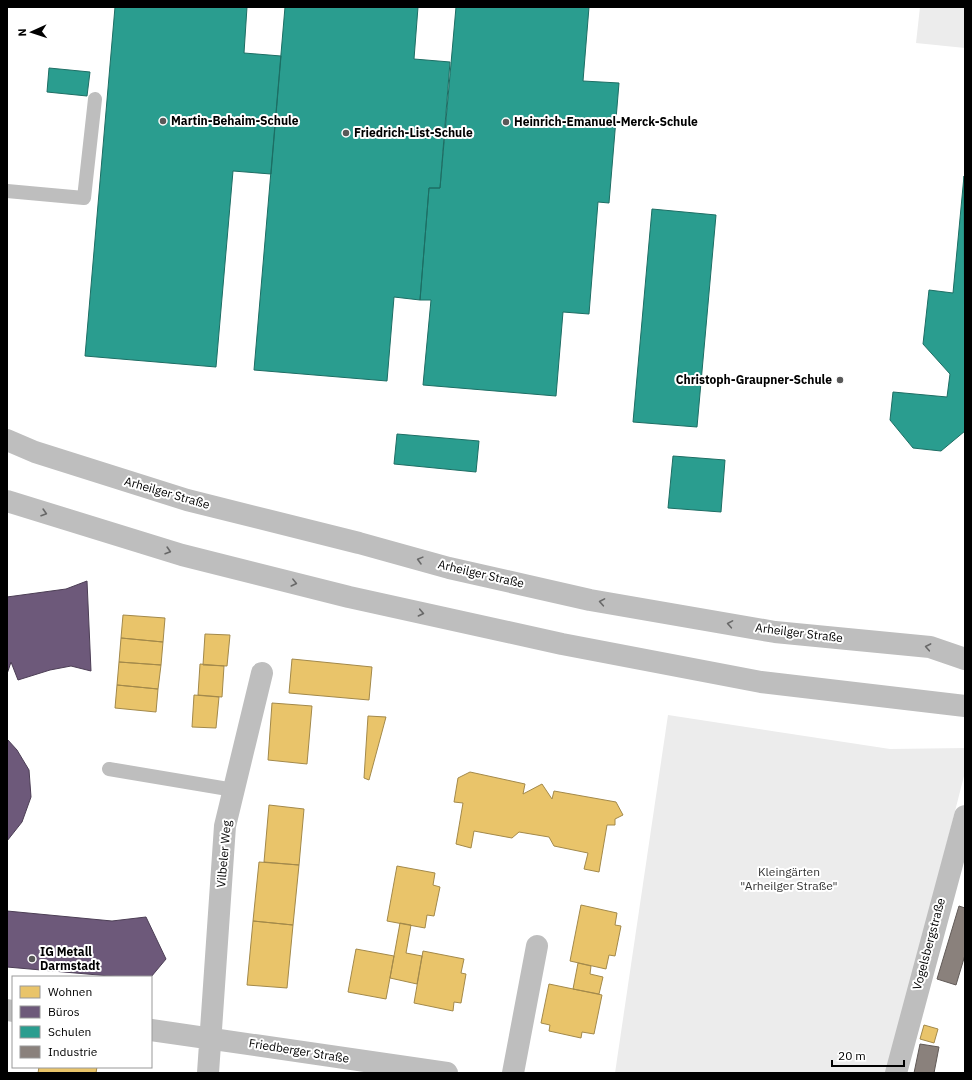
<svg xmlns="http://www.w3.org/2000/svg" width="972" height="1080" font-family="'IBM Plex Sans',sans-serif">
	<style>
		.green { fill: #ececec }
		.homes { fill: #e9c46a; stroke: #a3894a }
		.offices { fill: #6d597a; stroke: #4c3e55 }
		.schools { fill: #2a9d8f; stroke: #1d6e64 }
		.industry { fill: #8a817c; stroke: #615a57 }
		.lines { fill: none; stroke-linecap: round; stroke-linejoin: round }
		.service { stroke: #bebebe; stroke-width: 14 }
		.minor { stroke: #bebebe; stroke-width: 22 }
		.tertiary { stroke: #bebebe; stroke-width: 22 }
		.oneway { stroke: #686868 }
		.poi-dot { fill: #595959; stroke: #fff; stroke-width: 1.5 }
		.labels { text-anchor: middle; stroke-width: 4; stroke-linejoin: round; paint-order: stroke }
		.poi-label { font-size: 12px; font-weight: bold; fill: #000; stroke: #fff; text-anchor: start }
		.street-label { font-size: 12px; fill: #000; stroke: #fff }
		.park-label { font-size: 12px; fill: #333; stroke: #fff }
	</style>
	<rect width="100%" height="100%" fill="#fff"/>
	<path class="green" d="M 920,7 L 965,7 L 965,48 L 916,43 Z
		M 668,715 L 890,749 L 965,748 L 965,772 L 888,1073 L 615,1073 Z"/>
	<path class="homes" d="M 123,615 L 165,618 L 163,642 L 121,638 Z
		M 205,634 L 230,635 L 227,666 L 203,665 Z
		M 121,638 L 163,642 L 161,665 L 119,662 Z
		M 292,659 L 372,667 L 369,700 L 289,693 Z
		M 119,662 L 161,665 L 158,689 L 117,685 Z
		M 200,664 L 224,666 L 222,697 L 198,695 Z
		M 117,685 L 158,689 L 156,712 L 115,708 Z
		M 194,695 L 219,697 L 216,728 L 192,727 Z
		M 272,703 L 312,706 L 307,764 L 268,760 Z
		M 368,716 L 386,717 L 369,780 L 364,778 Z
		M 470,772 L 525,784 L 523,794 L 542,784 L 552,799 L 554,791 L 616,802 L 623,815 L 615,819 L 615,825 L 607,825 L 599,872 L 584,869 L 588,853 L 554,846 L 549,837 L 519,832 L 512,838 L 474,831 L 471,848 L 456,844 L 463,803 L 454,802 L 458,778 Z
		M 269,805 L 304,809 L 299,865 L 264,862 Z
		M 259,862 L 299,865 L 293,925 L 253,921 Z
		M 397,866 L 435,873 L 433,885 L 440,887 L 434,916 L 427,915 L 425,928 L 387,921 Z
		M 581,905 L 617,913 L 615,925 L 621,926 L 615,956 L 609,955 L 606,969 L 570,961 Z
		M 253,921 L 293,925 L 287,988 L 247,985 Z
		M 400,923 L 411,925 L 406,953 L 422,956 L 417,984 L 390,978 Z
		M 356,949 L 394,956 L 386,999 L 348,992 Z
		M 423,951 L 464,959 L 461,973 L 466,974 L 461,1003 L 454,1002 L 453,1011 L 414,1003 Z
		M 578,963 L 591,966 L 590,974 L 603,977 L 599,994 L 573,989 Z
		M 549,984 L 602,995 L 594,1034 L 582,1032 L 581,1038 L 549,1031 L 550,1025 L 541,1023 Z
		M 924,1025 L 938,1029 L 934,1043 L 920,1039 Z
		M 39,1067 L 97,1067 L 96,1073 L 38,1073 Z"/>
	<path class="offices" d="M 87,581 L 91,671 L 71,666 L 50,670 L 18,680 L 11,662 L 7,674 L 7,597 L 66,589 Z
		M 7,739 L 17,750 L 29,770 L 31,797 L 22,822 L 7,841 Z
		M 7,911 L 112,921 L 146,917 L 166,959 L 151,977 L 121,977 L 7,967 Z"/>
	<path class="schools" d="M 115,7 L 247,7 L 244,53 L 281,56 L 271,174 L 233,171 L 216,367 L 85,356 Z
		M 285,7 L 418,7 L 414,59 L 450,62 L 440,188 L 429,188 L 420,300 L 394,297 L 387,381 L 254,370 Z
		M 456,7 L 589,7 L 583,81 L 619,83 L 609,203 L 598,202 L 589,314 L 563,312 L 556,396 L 423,385 L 431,300 L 420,300 L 429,188 L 440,188 Z
		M 49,68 L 90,72 L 87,96 L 47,92 Z
		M 964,176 L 965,431 L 941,451 L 913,448 L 890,420 L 893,392 L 947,397 L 950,374 L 923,344 L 929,290 L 953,293 Z
		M 652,209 L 716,215 L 697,427 L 633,422 Z
		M 397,434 L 479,441 L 476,472 L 394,464 Z
		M 673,456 L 725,460 L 721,512 L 668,508 Z"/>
	<path class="industry" d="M 959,906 L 965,908 L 965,955 L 956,985 L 937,979 Z
		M 920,1044 L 939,1047 L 934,1073 L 914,1073 Z"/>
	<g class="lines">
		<path class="service" d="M 7,191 L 84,198 L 95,99
			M 109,769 L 234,790"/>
		<path class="minor" d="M 7,1010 L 13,1011
			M 151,1030 L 447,1073
			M 208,1073 L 225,826 L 262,673
			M 513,1073 L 537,946
			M 896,1073 L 965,816"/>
		<path class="tertiary" d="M 7,440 L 35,452 L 187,500 L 359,543 L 449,568 L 590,600 L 775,632 L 930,647 L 965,659
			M 7,501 L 182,555 L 349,597 L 562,644 L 761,682 L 965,706"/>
	</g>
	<defs><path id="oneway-chevron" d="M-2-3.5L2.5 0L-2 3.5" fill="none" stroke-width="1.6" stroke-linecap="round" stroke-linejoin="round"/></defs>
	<g class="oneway">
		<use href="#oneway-chevron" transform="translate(44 513) rotate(17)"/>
		<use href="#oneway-chevron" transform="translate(168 551) rotate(17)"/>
		<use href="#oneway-chevron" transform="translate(420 560) rotate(-165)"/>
		<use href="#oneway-chevron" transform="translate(294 583) rotate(14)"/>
		<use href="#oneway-chevron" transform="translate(602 602) rotate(-170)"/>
		<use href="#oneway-chevron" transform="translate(421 613) rotate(12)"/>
		<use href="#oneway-chevron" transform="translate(730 624) rotate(-170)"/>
		<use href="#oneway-chevron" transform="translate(928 647) rotate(-169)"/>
	</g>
	<g class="poi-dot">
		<circle cx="163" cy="121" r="4"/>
		<circle cx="506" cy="122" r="4"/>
		<circle cx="346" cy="133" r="4"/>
		<circle cx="840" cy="380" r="4"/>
		<circle cx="32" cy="959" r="4"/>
	</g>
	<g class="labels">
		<g class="poi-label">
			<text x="171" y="125">Martin-Behaim-Schule</text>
			<text x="514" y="126">Heinrich-Emanuel-Merck-Schule</text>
			<text x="354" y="137">Friedrich-List-Schule</text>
			<text x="832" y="384" text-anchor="end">Christoph-Graupner-Schule</text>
			<text x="40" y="956">IG Metall<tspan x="40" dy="14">Darmstadt</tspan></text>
		</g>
		<g class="street-label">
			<text transform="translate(167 493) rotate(16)" y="4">Arheilger Straße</text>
			<text transform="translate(481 574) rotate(13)" y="4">Arheilger Straße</text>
			<text transform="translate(799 633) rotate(7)" y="4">Arheilger Straße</text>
			<text transform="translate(224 854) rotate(-85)" y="4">Vilbeler Weg</text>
			<text transform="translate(929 944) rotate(-75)" y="4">Vogelsbergstraße</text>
			<text transform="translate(299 1051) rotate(9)" y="4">Friedberger Straße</text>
		</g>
		<g class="park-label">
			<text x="789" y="876">Kleingärten<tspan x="789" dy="14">"Arheilger Straße"</tspan></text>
		</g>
	</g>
	<rect width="972" height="1080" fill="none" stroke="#000000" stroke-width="16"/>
	<rect x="12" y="976" width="140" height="92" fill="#ffffff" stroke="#999999"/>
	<rect x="20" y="986" width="20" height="12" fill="#e9c46a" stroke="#999999"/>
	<text x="48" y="996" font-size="12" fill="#000000">Wohnen</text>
	<rect x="20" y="1006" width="20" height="12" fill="#6d597a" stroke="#999999"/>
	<text x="48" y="1016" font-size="12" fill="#000000">Büros</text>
	<rect x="20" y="1026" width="20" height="12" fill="#2a9d8f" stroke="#999999"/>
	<text x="48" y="1036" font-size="12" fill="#000000">Schulen</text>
	<rect x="20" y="1046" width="20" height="12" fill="#8a817c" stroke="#999999"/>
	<text x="48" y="1056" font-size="12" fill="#000000">Industrie</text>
	<g transform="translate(32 32) rotate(267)" stroke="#ffffff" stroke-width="3" paint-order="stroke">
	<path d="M0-3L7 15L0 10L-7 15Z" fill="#000000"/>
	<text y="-6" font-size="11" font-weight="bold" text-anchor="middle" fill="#000000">N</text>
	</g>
	<path d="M832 1060v6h72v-6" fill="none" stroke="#000000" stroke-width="2"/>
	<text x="838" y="1060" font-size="12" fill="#000000" stroke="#ffffff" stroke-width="3" paint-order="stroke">20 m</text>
</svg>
